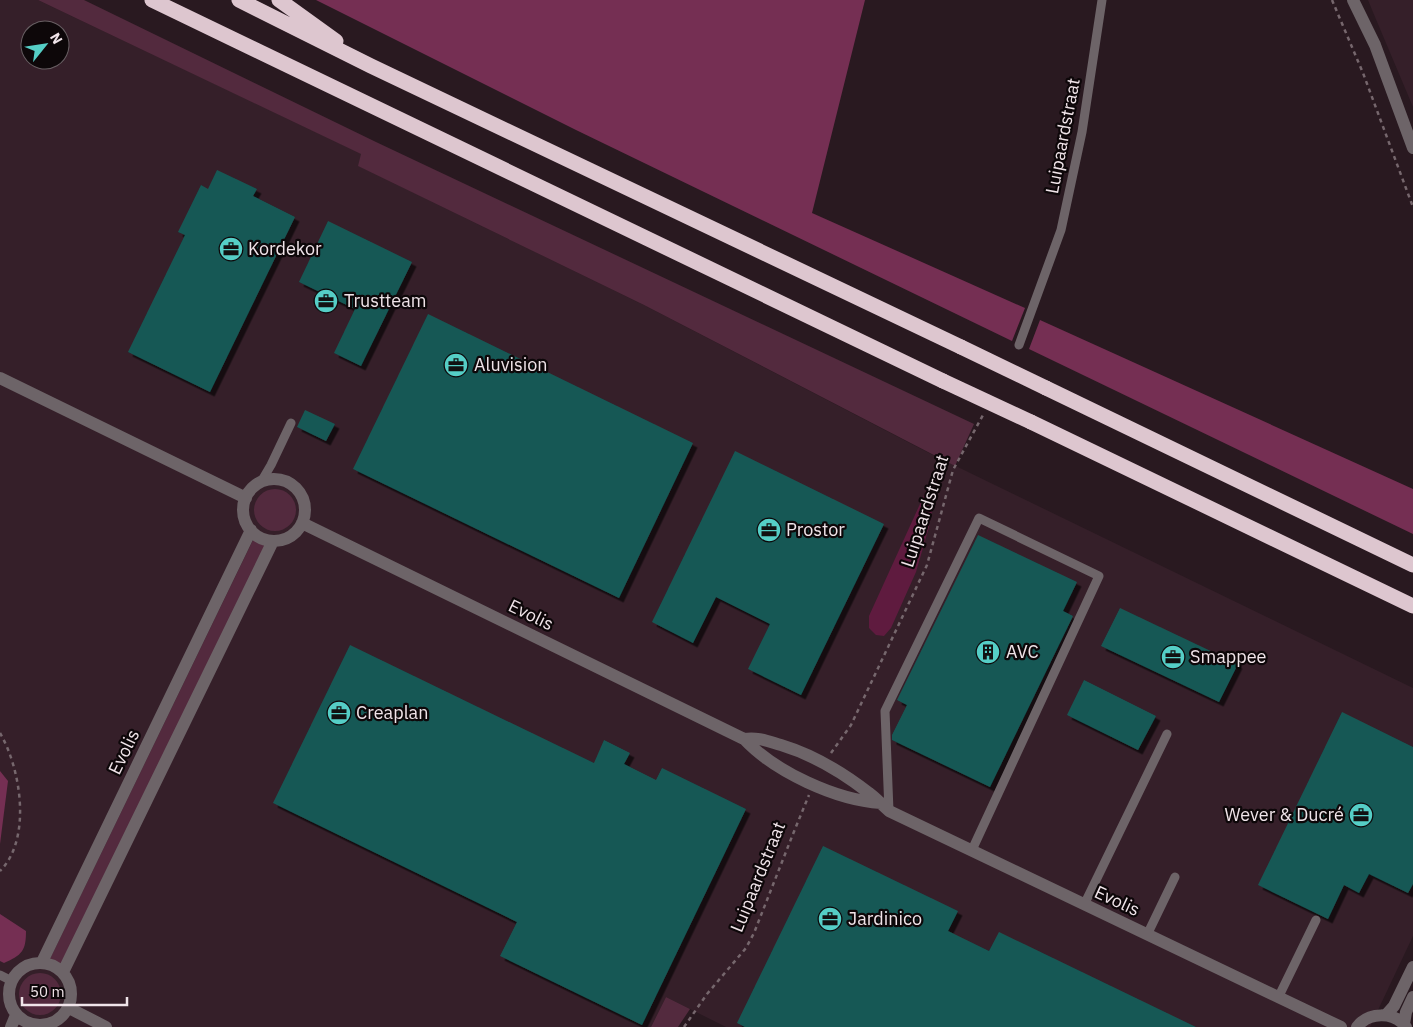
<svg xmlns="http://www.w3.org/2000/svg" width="1413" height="1027" font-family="'IBM Plex Sans',sans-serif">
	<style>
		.built { fill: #351f29; fill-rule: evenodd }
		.green { fill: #532a3e }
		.forest { fill: #752f53 }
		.water { fill: #5f1b3f }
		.building { fill: #175854; filter: url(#shadow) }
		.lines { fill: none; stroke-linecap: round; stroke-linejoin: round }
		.path { stroke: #76676d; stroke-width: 2.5; stroke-dasharray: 4 4; stroke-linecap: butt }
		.service { stroke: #6d6468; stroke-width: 9 }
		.minor { stroke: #6d6468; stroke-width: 12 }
		.motorway { stroke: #ddc6cf; stroke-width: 15 }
		.motorway-bridge { stroke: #ddc6cf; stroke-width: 15 }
		.labels { text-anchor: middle; stroke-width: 4.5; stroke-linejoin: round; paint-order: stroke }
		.street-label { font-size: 18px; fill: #f0e4e9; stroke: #0d0709 }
		.poi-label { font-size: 18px; fill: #f0e4e9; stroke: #0d0709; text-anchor: start }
	</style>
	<defs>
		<filter id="shadow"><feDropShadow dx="4.5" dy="4.5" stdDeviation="0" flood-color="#0009"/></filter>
	</defs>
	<rect width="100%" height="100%" fill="#291920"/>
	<path class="built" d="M 0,0 L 38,0 L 362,154 L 359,166 L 644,305 L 929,453 L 1413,688 L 1413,936 L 1370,1027 L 726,1027 L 666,997 L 651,1027 L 0,1027 ZM 30,30 L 60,30 L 60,60 L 30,60 Z
		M 1368,0 L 1413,0 L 1413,107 L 1375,17 Z"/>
	<path class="green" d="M 38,0 L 84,0 L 376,142 L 974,424 L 955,466 L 644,305 L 358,166 L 361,154 Z
		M254 510a21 21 0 1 1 42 0a21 21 0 1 1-42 0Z
		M 253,540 L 265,546 L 62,965 L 50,959 Z
		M19 994a21 21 0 1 1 42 0a21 21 0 1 1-42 0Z
		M 666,997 L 690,1009 L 678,1027 L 651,1027 Z"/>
	<path class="forest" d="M 316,0 L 865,0 L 812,213 L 1025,308 L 1012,341 L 576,130 Z
		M 1040,320 L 1413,489 L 1413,534 L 1029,349 Z
		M 0,771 L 8,781 L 0,844 Z
		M 0,914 L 26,931 C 26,951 22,955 4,963 L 0,961 Z"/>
	<path class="water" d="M 944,470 L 937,485 L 929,527 L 916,572 L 891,628 L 884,636 L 876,635 L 869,628 L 869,616 L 930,482 L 937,474 Z"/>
	<path class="building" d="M 217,170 L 257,189 L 253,196 L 295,217 L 210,392 L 128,352 L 185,235 L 178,232 L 201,185 L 208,189 Z
		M 328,221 L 412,262 L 361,366 L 334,353 L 355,309 L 299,282 Z
		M 428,314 L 693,443 L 619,598 L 353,469 Z
		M 305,410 L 335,424 L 326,441 L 297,427 Z
		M 735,451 L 884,524 L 801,695 L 748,669 L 770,624 L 716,597 L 693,643 L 652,622 Z
		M 978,535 L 1077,582 L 1063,611 L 1073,616 L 990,787 L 892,740 L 892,735 L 907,705 L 897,700 Z
		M 1120,608 L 1238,664 L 1219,702 L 1101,646 Z
		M 350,645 L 594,763 L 604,740 L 630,753 L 624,764 L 656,780 L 662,768 L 746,809 L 642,1025 L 500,956 L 517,922 L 273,803 Z
		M 1084,680 L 1156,716 L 1138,750 L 1067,715 Z
		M 1342,712 L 1413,747 L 1413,884 L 1408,893 L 1369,874 L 1359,893 L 1344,885 L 1328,919 L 1258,885 Z
		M 823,846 L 958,911 L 948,931 L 989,951 L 999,932 L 1196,1027 L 745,1027 L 737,1023 Z"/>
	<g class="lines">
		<path class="path" d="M 1332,0 L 1363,73 L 1413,207
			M 0,733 C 21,769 32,839 0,871
			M 831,753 L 851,725 L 927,565 L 953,470 L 983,415
			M 684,1027 L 707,994 L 746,948 L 754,933 L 793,834 L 809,795"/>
		<path class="service" d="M 1019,345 L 1061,230 L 1082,132 L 1102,0
			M 261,482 L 271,465 L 291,423
			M 889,811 L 885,711 L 979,518 L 1099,576 L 972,850
			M 1084,905 L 1167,734
			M 1147,935 L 1175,877
			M 0,975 L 12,981
			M 1278,998 L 1316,920"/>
		<path class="minor" d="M 1353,0 L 1375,45 L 1413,148
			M 0,378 L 246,498
			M243 510a31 31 0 1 1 62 0a31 31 0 1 1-62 0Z
			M 302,523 L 744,739 C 775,772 836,800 881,803
			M 744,739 C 758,737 767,741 781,745 C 814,755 842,772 869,793 C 876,798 882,805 889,811 L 1341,1027
			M 42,962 L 251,530
			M9 994a31 31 0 1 1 62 0a31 31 0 1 1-62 0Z
			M 63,972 L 273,541
			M 69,1008 L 106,1027
			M 1386,1015 L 1394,1006 L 1413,967
			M 1404,1024 L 1406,1012 L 1413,997
			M 11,1027 L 16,1015
			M 1357,1027 C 1368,1012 1394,1011 1406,1027"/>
		<path class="motorway" d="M 152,0 L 943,381
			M 239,0 L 371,66 L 961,347
			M 279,0 L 336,41
			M 1046,388 L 1413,565
			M 1031,422 L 1413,606"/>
		<path class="motorway-bridge" d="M 961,347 L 1046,388
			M 943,381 L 1031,422"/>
	</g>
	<defs>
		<g id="office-disc" transform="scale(1.25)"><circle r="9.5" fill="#55cec6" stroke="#0d0709"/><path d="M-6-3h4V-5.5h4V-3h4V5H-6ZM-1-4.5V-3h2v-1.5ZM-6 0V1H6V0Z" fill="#111"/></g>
		<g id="building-disc" transform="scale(1.25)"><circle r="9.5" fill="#55cec6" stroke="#0d0709"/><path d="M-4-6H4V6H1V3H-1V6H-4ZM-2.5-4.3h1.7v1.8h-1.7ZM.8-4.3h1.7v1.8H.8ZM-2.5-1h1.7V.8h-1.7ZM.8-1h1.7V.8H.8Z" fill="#111"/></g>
	</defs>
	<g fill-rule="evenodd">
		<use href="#office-disc" x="231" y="249"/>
		<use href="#office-disc" x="326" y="301"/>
		<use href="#office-disc" x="456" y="365"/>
		<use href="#office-disc" x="769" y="530"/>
		<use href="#building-disc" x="988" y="652"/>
		<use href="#office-disc" x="1173" y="657"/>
		<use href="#office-disc" x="339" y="713"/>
		<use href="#office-disc" x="1361" y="815"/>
		<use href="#office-disc" x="830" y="919"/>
	</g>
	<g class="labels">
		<g class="street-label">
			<text transform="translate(1063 136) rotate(-79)" y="6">Luipaardstraat</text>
			<text transform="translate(925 511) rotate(-72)" y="6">Luipaardstraat</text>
			<text transform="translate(531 615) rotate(26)" y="6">Evolis</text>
			<text transform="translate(124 752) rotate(-64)" y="6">Evolis</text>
			<text transform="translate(758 877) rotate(-68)" y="6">Luipaardstraat</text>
			<text transform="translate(1117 901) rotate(25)" y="6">Evolis</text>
		</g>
		<g class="poi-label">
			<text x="248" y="255">Kordekor</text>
			<text x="344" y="307">Trustteam</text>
			<text x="474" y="371">Aluvision</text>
			<text x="786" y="536">Prostor</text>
			<text x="1006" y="658">AVC</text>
			<text x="1190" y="663">Smappee</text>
			<text x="356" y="719">Creaplan</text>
			<text x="1344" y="821" text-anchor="end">Wever &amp; Ducré</text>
			<text x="848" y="925">Jardinico</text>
		</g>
	</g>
	<g transform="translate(45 45) rotate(60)"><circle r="24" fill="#0d0709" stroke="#685f63"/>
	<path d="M0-4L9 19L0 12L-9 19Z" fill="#55cec6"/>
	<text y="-8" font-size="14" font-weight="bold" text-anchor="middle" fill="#f0e4e9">N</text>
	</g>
	<path d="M22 997v8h105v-8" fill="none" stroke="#f0e4e9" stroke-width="2.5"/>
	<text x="30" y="997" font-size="15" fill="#f0e4e9" stroke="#0d0709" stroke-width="4" paint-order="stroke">50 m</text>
</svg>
